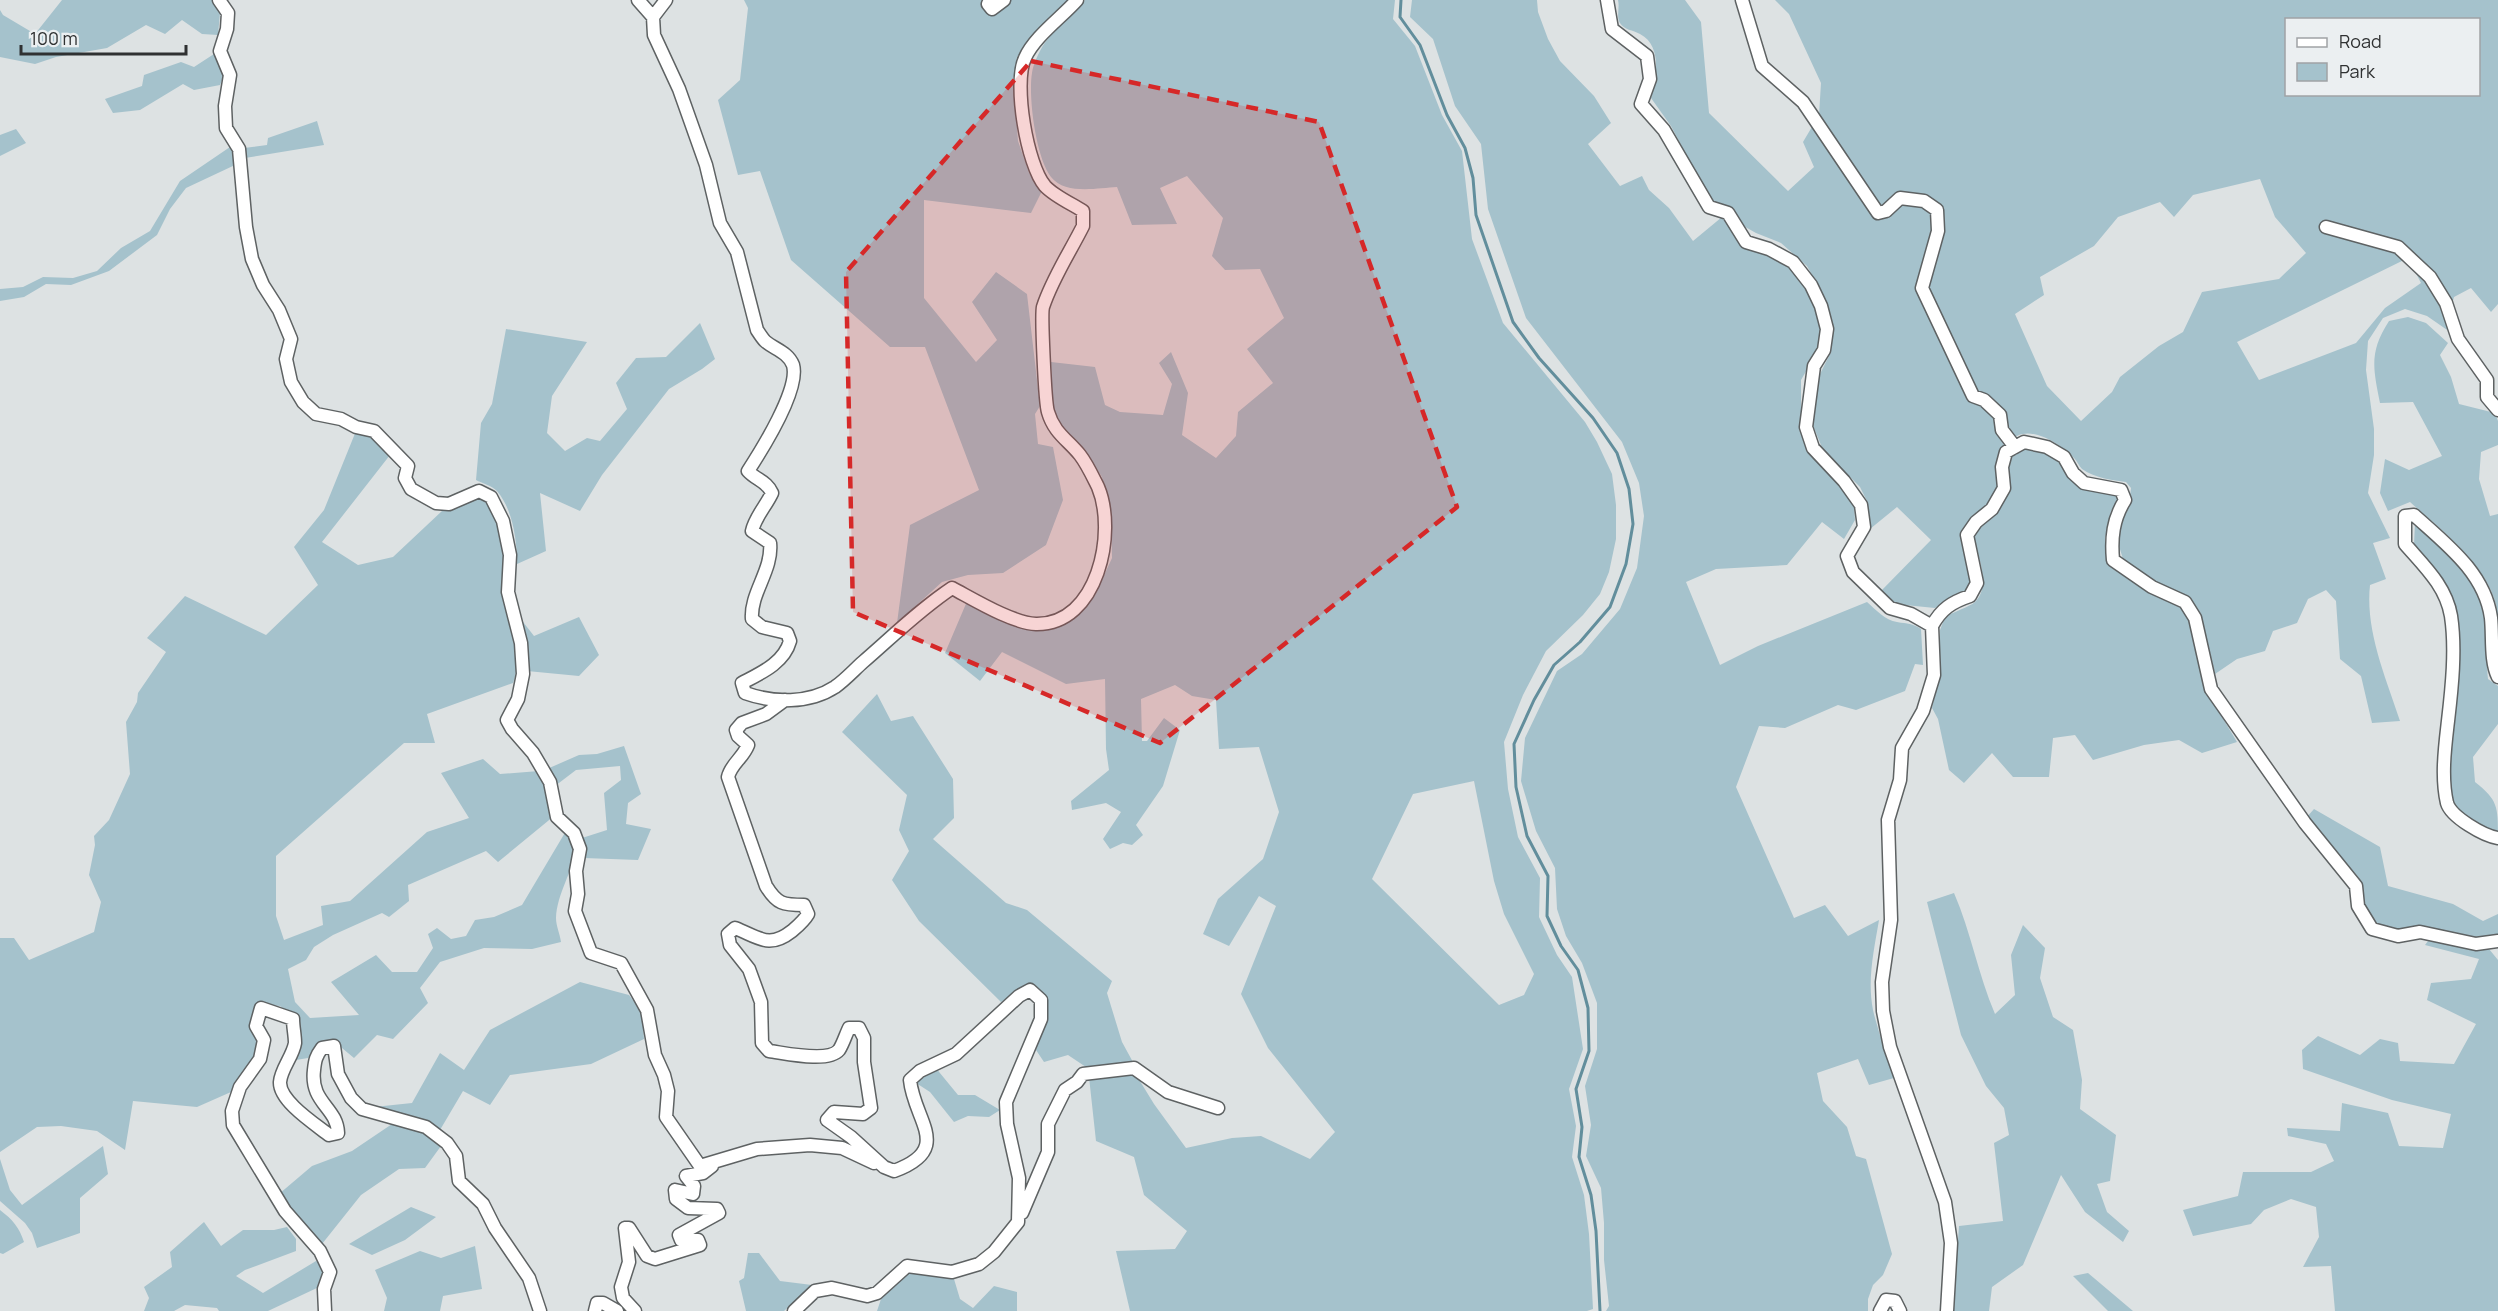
<svg xmlns="http://www.w3.org/2000/svg" width="2498" height="1311" font-family="Manrope,sans-serif">
	<style>
		.green { fill: #a5c2cc; fill-rule: evenodd }
		.lines { fill: none; stroke-linecap: round; stroke-linejoin: round }
		.stream { stroke: #628e9c; stroke-width: 3 }
		.minor-casing { stroke: #5e6263; stroke-width: 15 }
		.minor { stroke: #fff; stroke-width: 12 }
		.marked { fill: #d62828; fill-opacity: 0.2; stroke: #d62828; stroke-width: 4.5; stroke-dasharray: 12 8; stroke-linejoin: round }
	</style>
	<rect width="100%" height="100%" fill="#dde2e3"/>
	<path class="green" d="M 62,0 L 213,0 L 220,13 L 218,35 L 202,34 L 182,20 L 165,34 L 146,25 L 107,48 L 56,57 L 35,64 L 0,57 L 0,10 L 3,15 L 35,34 Z
		M 744,0 L 983,0 L 981,6 L 993,14 L 1011,0 L 1068,0 L 1017,57 L 1013,80 L 1018,141 L 1029,173 L 1042,191 L 1031,213 L 924,200 L 924,298 L 976,362 L 997,340 L 972,302 L 996,272 L 1027,294 L 1040,406 L 1035,414 L 1038,444 L 1053,447 L 1063,500 L 1046,545 L 1003,573 L 968,575 L 942,582 L 897,623 L 910,525 L 979,490 L 925,347 L 890,347 L 791,260 L 760,171 L 738,175 L 718,100 L 740,80 L 748,8 Z
		M 1085,0 L 1395,0 L 1393,19 L 1415,46 L 1442,115 L 1462,151 L 1472,239 L 1503,323 L 1585,422 L 1597,442 L 1612,474 L 1616,505 L 1616,539 L 1609,572 L 1600,594 L 1583,615 L 1546,651 L 1523,695 L 1504,742 L 1508,789 L 1518,837 L 1540,878 L 1539,917 L 1557,955 L 1572,977 L 1583,1049 L 1569,1089 L 1576,1126 L 1572,1157 L 1584,1195 L 1589,1234 L 1593,1309 L 1587,1311 L 1130,1311 L 1116,1251 L 1175,1249 L 1187,1231 L 1144,1195 L 1134,1157 L 1096,1141 L 1089,1077 L 1135,1073 L 1154,1104 L 1186,1148 L 1232,1138 L 1261,1136 L 1310,1159 L 1335,1132 L 1268,1048 L 1241,994 L 1276,906 L 1259,896 L 1229,946 L 1203,934 L 1218,899 L 1263,859 L 1279,812 L 1259,747 L 1219,749 L 1216,700 L 1192,696 L 1175,685 L 1141,699 L 1142,741 L 1147,741 L 1164,718 L 1180,730 L 1163,786 L 1136,825 L 1143,835 L 1132,845 L 1123,843 L 1110,849 L 1103,839 L 1121,812 L 1106,803 L 1072,810 L 1071,801 L 1109,770 L 1106,749 L 1105,679 L 1066,684 L 1002,652 L 980,681 L 945,653 L 968,599 L 1035,630 L 1068,622 L 1095,595 L 1112,558 L 1111,521 L 1102,477 L 1081,445 L 1063,429 L 1053,408 L 1051,362 L 1095,367 L 1105,405 L 1120,412 L 1163,415 L 1172,384 L 1159,363 L 1171,352 L 1188,393 L 1182,435 L 1216,458 L 1236,436 L 1238,412 L 1273,383 L 1247,349 L 1284,318 L 1260,269 L 1225,270 L 1212,256 L 1223,218 L 1187,176 L 1160,188 L 1177,224 L 1132,225 L 1117,187 C 1097,188 1065,195 1051,177 C 1036,158 1028,97 1032,73 C 1033,64 1041,47 1047,40 C 1058,25 1075,16 1085,0 ZM 1474,781 L 1494,881 L 1504,914 L 1534,974 L 1524,995 L 1499,1005 L 1372,879 L 1413,794 Z
		M 1412,0 L 1537,0 L 1538,12 L 1548,39 L 1560,61 L 1594,96 L 1611,123 L 1588,144 L 1620,186 L 1642,176 L 1649,190 L 1669,208 L 1693,241 L 1722,217 L 1742,245 L 1789,263 L 1808,287 L 1822,330 L 1820,347 L 1801,380 L 1801,425 L 1854,506 L 1855,520 L 1844,539 L 1822,522 L 1787,565 L 1716,569 L 1686,582 L 1720,665 L 1758,646 L 1867,602 C 1876,610 1885,620 1897,622 C 1908,624 1912,623 1921,629 L 1923,665 L 1915,664 L 1905,691 L 1856,710 L 1838,705 L 1785,728 L 1759,726 L 1736,787 L 1794,918 L 1825,905 L 1848,936 L 1879,920 C 1874,950 1867,980 1873,1010 C 1878,1032 1887,1055 1894,1078 L 1869,1085 L 1858,1059 L 1817,1073 L 1823,1101 L 1847,1127 L 1856,1156 L 1866,1159 L 1892,1254 L 1883,1275 L 1873,1285 L 1868,1299 L 1868,1311 L 1606,1311 L 1609,1306 L 1604,1260 L 1604,1223 L 1601,1188 L 1586,1156 L 1591,1125 L 1585,1086 L 1597,1049 L 1597,1003 L 1582,963 L 1566,936 L 1557,909 L 1555,868 L 1536,831 L 1521,781 L 1525,738 L 1557,671 L 1582,654 L 1620,609 L 1637,568 L 1644,516 L 1639,483 L 1622,442 L 1526,318 L 1488,209 L 1481,144 L 1455,106 L 1433,39 L 1410,17 Z
		M 1618,0 L 1685,0 L 1701,22 L 1709,113 L 1788,191 L 1814,167 L 1803,142 L 1819,115 L 1821,83 L 1789,14 L 1775,0 L 2498,0 L 2498,304 L 2491,312 L 2471,288 L 2454,297 L 2451,308 L 2453,334 L 2427,316 L 2405,309 L 2383,318 L 2368,341 L 2366,370 L 2374,429 L 2374,455 L 2368,493 L 2390,538 L 2373,543 L 2386,579 L 2370,585 C 2365,631 2386,678 2400,721 L 2372,723 L 2361,676 L 2340,659 L 2336,601 L 2326,590 L 2308,599 L 2297,623 L 2273,631 L 2265,651 L 2237,659 L 2215,674 L 2201,614 L 2190,597 L 2157,582 L 2123,559 L 2119,546 L 2120,526 L 2129,505 L 2131,488 L 2126,482 C 2113,480 2094,478 2082,469 C 2079,466 2077,461 2074,458 C 2061,445 2035,427 2017,436 C 1987,450 2004,466 1997,487 C 1993,500 1982,511 1972,520 L 1973,583 L 1966,590 L 1935,608 L 1895,604 L 1882,590 L 1931,540 L 1897,507 L 1870,529 L 1867,501 L 1860,487 L 1823,450 L 1812,423 L 1819,376 L 1831,352 L 1832,327 L 1821,291 L 1807,266 L 1781,243 L 1756,233 L 1740,224 L 1728,206 L 1711,202 L 1671,126 L 1651,98 C 1656,78 1663,46 1640,34 C 1633,30 1624,30 1620,23 C 1616,16 1620,8 1618,0 ZM 2286,20 L 2478,20 L 2478,94 L 2286,94 ZM 2260,179 L 2275,217 L 2306,253 L 2279,279 L 2202,292 L 2183,332 L 2159,346 L 2120,377 L 2112,392 L 2081,421 L 2047,386 L 2015,314 L 2044,295 L 2040,277 L 2094,246 L 2118,217 L 2160,202 L 2174,217 L 2193,195 ZM 2408,258 L 2421,283 L 2385,308 L 2356,343 L 2259,380 L 2237,342 Z
		M 214,54 L 225,74 L 220,85 L 194,90 L 183,84 L 140,110 L 113,113 L 105,99 L 142,86 L 144,75 L 181,62 L 194,67 Z
		M 317,121 L 324,145 L 245,158 L 244,148 L 267,145 L 268,138 Z
		M 16,129 L 26,143 L 0,156 L 0,135 Z
		M 230,147 L 234,154 L 235,165 L 186,188 L 170,209 L 157,235 L 109,271 L 71,285 L 46,284 L 24,297 L 0,301 L 0,289 L 23,287 L 43,277 L 73,278 L 97,271 L 121,248 L 150,231 L 180,181 Z
		M 2408,317 L 2426,323 L 2448,343 L 2440,355 L 2451,377 L 2459,404 L 2495,413 L 2498,421 L 2498,445 L 2481,452 L 2479,479 L 2490,516 L 2498,514 L 2498,638 C 2496,627 2498,616 2496,605 C 2487,565 2439,528 2410,502 L 2388,511 L 2380,493 L 2385,459 L 2409,470 L 2442,456 L 2413,402 L 2380,403 C 2373,368 2369,352 2389,321 Z
		M 700,323 L 715,359 L 702,369 L 669,389 L 602,475 L 580,511 L 540,493 L 546,551 L 517,564 C 517,540 513,510 497,491 C 492,486 482,483 476,480 L 481,423 L 492,404 L 506,329 L 587,342 L 552,396 L 547,433 L 565,451 L 587,438 L 600,441 L 627,409 L 616,383 L 636,358 L 666,357 Z
		M 356,431 L 370,434 L 390,455 L 322,542 L 358,565 L 393,557 L 442,511 L 480,498 L 486,501 C 490,509 495,517 498,526 C 508,557 525,655 513,683 L 427,714 L 435,743 L 404,743 L 276,856 L 276,916 L 284,940 L 323,925 L 321,906 L 350,901 L 427,832 L 469,818 L 441,773 L 483,759 L 500,774 L 539,771 L 546,785 L 554,816 L 498,862 L 486,851 L 408,885 L 409,901 L 389,917 L 382,913 L 333,935 L 314,947 L 306,960 L 288,969 L 295,1002 L 310,1018 L 359,1015 L 331,982 L 376,955 L 392,972 L 417,972 L 433,948 L 428,934 L 437,928 L 451,939 L 466,936 L 475,920 L 494,917 L 522,905 L 566,831 L 577,849 C 572,872 557,894 556,918 C 556,926 560,934 561,942 L 532,949 L 484,948 L 440,962 L 420,988 L 428,1003 L 393,1039 L 377,1035 L 354,1058 L 336,1043 L 319,1045 L 308,1058 L 290,1061 L 296,1017 L 280,1006 L 259,1004 L 251,1016 L 257,1043 L 256,1056 L 231,1092 L 197,1107 L 133,1101 L 125,1150 L 97,1131 L 61,1126 L 37,1127 L 0,1152 L 0,938 L 14,938 L 29,960 L 94,932 L 101,902 L 89,875 L 95,845 L 94,836 L 109,820 L 130,774 L 126,722 L 137,702 L 138,693 L 166,652 L 147,638 L 185,596 L 266,635 L 318,585 L 294,547 L 324,510 Z
		M 2024,447 L 2043,449 L 2059,457 L 2070,475 L 2119,492 L 2120,498 L 2111,511 L 2105,538 L 2106,555 L 2112,568 L 2120,573 L 2151,592 L 2181,605 L 2191,619 L 2206,690 L 2237,742 L 2202,753 L 2179,740 L 2144,745 L 2093,760 L 2075,735 L 2053,738 L 2049,777 L 2013,777 L 1992,753 L 1964,783 L 1949,770 L 1938,719 L 1932,708 L 1940,674 L 1940,630 L 1945,617 C 1953,612 1969,607 1975,602 C 1992,586 1977,553 1972,534 L 1979,525 L 1996,512 L 2010,489 L 2008,467 L 2011,454 Z
		M 2415,522 C 2440,545 2471,570 2482,604 C 2488,625 2486,657 2488,679 L 2498,686 L 2498,724 L 2473,757 L 2475,782 C 2498,800 2498,807 2498,836 L 2463,816 L 2452,804 L 2449,777 L 2458,692 L 2456,610 L 2448,587 L 2414,544 Z
		M 579,617 L 599,655 L 579,676 L 527,671 L 520,618 L 534,636 Z
		M 877,694 L 891,721 L 913,716 L 953,779 L 954,818 L 933,839 L 1006,903 L 1027,910 L 1112,981 L 1107,993 L 1122,1042 L 1134,1064 L 1086,1067 L 1068,1055 L 1044,1062 L 1036,1050 L 1045,1021 L 1045,1002 L 1021,989 L 1001,1002 L 919,921 L 892,880 L 909,851 L 899,830 L 907,795 L 842,732 Z
		M 624,746 L 641,794 L 628,803 L 626,824 L 651,829 L 638,860 L 584,858 L 582,838 L 607,830 L 604,793 L 621,780 L 620,766 L 576,770 L 555,786 L 547,769 L 579,755 L 597,754 Z
		M 2314,809 L 2380,847 L 2388,886 L 2453,904 L 2483,921 L 2498,914 L 2498,935 L 2476,937 L 2419,926 L 2398,930 L 2377,923 L 2364,906 L 2359,878 L 2306,818 Z
		M 1954,893 C 1971,932 1978,974 1995,1014 L 2015,995 L 2011,955 L 2023,925 L 2045,948 L 2040,978 L 2053,1017 L 2073,1030 L 2082,1080 L 2080,1109 L 2116,1135 L 2110,1181 L 2097,1184 L 2107,1212 L 2129,1231 L 2123,1242 L 2085,1212 L 2061,1175 L 2023,1265 L 1992,1287 L 1989,1311 L 1953,1311 L 1959,1226 L 2003,1221 L 1994,1143 L 2009,1135 L 2004,1108 L 1986,1086 L 1961,1035 L 1927,902 Z
		M 2428,941 L 2489,949 L 2498,960 L 2498,1311 L 2335,1311 L 2331,1266 L 2303,1267 L 2319,1237 L 2316,1207 L 2291,1199 L 2264,1210 L 2251,1224 L 2193,1236 L 2183,1210 L 2238,1196 L 2243,1172 L 2311,1172 L 2334,1161 L 2326,1144 L 2288,1136 L 2287,1128 L 2340,1131 L 2342,1103 L 2388,1113 L 2399,1146 L 2443,1148 L 2451,1114 L 2392,1100 L 2303,1069 L 2302,1050 L 2318,1036 L 2360,1055 L 2380,1039 L 2398,1043 L 2400,1061 L 2454,1064 L 2476,1024 L 2427,1000 L 2431,983 L 2471,979 L 2479,959 L 2425,945 Z
		M 580,982 L 629,995 L 642,1012 L 644,1039 L 591,1064 L 510,1075 L 490,1105 L 463,1091 L 440,1130 L 374,1107 L 412,1103 L 440,1053 L 464,1070 L 490,1030 Z
		M 935,1067 L 958,1095 L 975,1095 L 1000,1110 L 989,1117 L 968,1116 L 954,1122 L 930,1092 L 913,1081 Z
		M 395,1122 L 423,1130 L 441,1146 L 425,1168 L 399,1169 L 361,1195 L 322,1244 L 303,1228 L 279,1194 L 312,1166 L 352,1151 Z
		M 103,1146 L 108,1174 L 80,1198 L 80,1233 L 37,1248 L 32,1233 L 25,1223 L 0,1201 L 0,1159 L 10,1190 L 22,1205 Z
		M 411,1207 L 436,1217 L 405,1240 L 372,1255 L 349,1244 Z
		M 0,1210 C 13,1220 19,1227 24,1242 L 3,1254 L 0,1253 Z
		M 204,1222 L 221,1246 L 243,1230 L 274,1230 L 287,1227 L 296,1239 L 296,1251 L 245,1270 L 236,1276 L 263,1293 L 316,1261 L 322,1263 L 324,1274 L 319,1287 L 268,1311 L 219,1311 L 217,1308 L 185,1305 L 174,1311 L 144,1311 L 149,1298 L 144,1287 L 172,1267 L 170,1252 Z
		M 475,1246 L 482,1289 L 443,1296 L 440,1311 L 384,1311 L 387,1298 L 375,1270 L 420,1251 L 441,1258 Z
		M 748,1253 L 759,1253 L 780,1281 L 812,1285 L 784,1311 L 746,1311 L 739,1281 L 744,1278 Z
		M 910,1271 L 954,1279 L 960,1299 L 973,1308 L 994,1286 L 1017,1292 L 1017,1311 L 877,1311 L 881,1299 Z
		M 2088,1273 L 2133,1311 L 2188,1311 L 2108,1311 L 2073,1276 Z"/>
	<g class="lines">
		<path class="stream" d="M 1401,0 L 1400,17 L 1420,45 L 1447,115 L 1465,148 L 1473,178 L 1476,215 L 1513,322 L 1539,358 L 1593,418 L 1617,453 L 1629,489 L 1633,524 L 1626,564 L 1610,607 L 1580,642 L 1554,665 L 1534,700 L 1514,744 L 1516,787 L 1527,836 L 1548,876 L 1547,916 L 1561,946 L 1578,970 L 1588,1008 L 1589,1051 L 1576,1089 L 1582,1127 L 1579,1157 L 1591,1195 L 1596,1231 L 1600,1311"/>
		<g class="minor-casing">
			<path id="minor" d="M 219,0 L 228,13 L 227,29 L 220,51 L 230,75 L 225,106 L 226,128 L 239,149 L 246,227 L 252,259 L 263,285 L 279,310 L 291,339 L 286,359 L 291,382 L 303,402 L 316,414 L 341,419 L 356,427 L 374,431 L 408,466 L 405,478 L 411,489 L 436,503 L 449,504 L 479,491 L 491,497 L 503,521 L 510,555 L 508,592 L 521,643 L 523,674 L 518,699 L 507,720 L 512,729 L 533,753 L 550,782 L 557,817 L 574,833 L 580,849 L 576,871 L 578,894 L 575,911 L 591,953 L 621,963 L 647,1010 L 655,1055 L 664,1075 L 668,1091 L 666,1117 L 700,1166 L 757,1149 L 810,1145 L 842,1148 L 874,1163
				M 638,0 L 653,17
				M 666,0 L 653,17 L 654,35 L 679,89 L 706,165 L 720,223 L 737,252 L 757,330 C 759,333 762,338 765,341 C 774,349 788,352 793,365 C 800,389 761,451 748,471 C 756,480 767,481 772,493 C 766,506 755,517 752,531 L 770,543 C 773,570 750,593 752,619 L 762,627 L 787,633 L 790,641 C 784,663 761,673 742,683 L 745,693 C 773,703 809,704 835,687 C 845,680 854,670 863,662 C 892,637 919,610 952,588 C 973,599 1012,623 1036,624 C 1098,625 1117,532 1098,487 C 1093,477 1087,464 1080,455 C 1068,440 1054,433 1048,412 C 1045,403 1041,314 1043,307 C 1052,279 1070,252 1083,226 L 1083,211 C 1072,204 1054,196 1045,186 C 1027,165 1013,83 1025,58 C 1034,37 1062,17 1077,0
				M 990,0 L 988,4 L 992,9 L 1004,0
				M 1607,0 L 1612,29 L 1647,56 L 1650,79 L 1641,104 L 1664,130 L 1709,207 L 1728,213 L 1746,242 L 1769,249 L 1793,262 L 1811,285 L 1821,306 L 1827,329 L 1824,350 L 1814,366 L 1806,427 L 1813,448 L 1844,481 L 1861,505 L 1864,527 L 1847,556 L 1853,572 L 1890,608 L 1911,614 L 1932,626 L 1934,675 L 1923,711 L 1902,748 L 1900,780 L 1888,820 L 1891,920 L 1882,982 L 1883,1011 L 1890,1047 L 1945,1202 L 1951,1243 L 1947,1311
				M 1742,0 L 1762,66 L 1803,102 L 1878,213 L 1886,211 L 1900,198 L 1924,201 L 1937,210 L 1938,231 L 1922,288 L 1973,396 L 1984,400 L 2000,415 L 2002,430 L 2015,447
				M 2326,227 L 2398,247 L 2430,277 L 2446,303 L 2458,339 L 2487,380 L 2487,397 L 2498,410
				M 1932,626 C 1941,609 1952,602 1970,596 L 1977,583 L 1967,535 L 1976,522 L 1992,509 L 2004,488 L 2002,467 L 2006,452 L 2024,442 L 2047,447 L 2064,457 L 2073,473 L 2084,483 L 2121,490 L 2125,500 C 2113,519 2111,538 2113,560 L 2152,587 L 2185,602 L 2195,618 L 2211,689 L 2305,823 L 2356,886 L 2358,906 L 2372,929 L 2398,936 L 2420,932 L 2476,944 L 2498,941
				M 2498,677 C 2490,661 2493,636 2491,618 C 2485,573 2446,544 2414,515 L 2405,516 L 2405,544 C 2424,566 2446,586 2451,616 C 2456,649 2452,687 2448,721 C 2445,747 2441,777 2447,803 C 2451,817 2484,836 2498,838
				M 785,700 L 766,714 L 742,723 L 736,730 L 738,736 L 748,745 C 743,758 731,764 728,777 L 766,886 C 777,904 783,905 804,905 L 808,914 C 804,921 799,925 792,931 C 769,949 760,938 735,928 L 728,934 L 730,945 L 749,969 L 761,1002 L 762,1043 L 769,1051 C 785,1053 828,1063 839,1050 C 843,1044 846,1034 849,1028 L 859,1028 L 864,1038 L 864,1062 L 871,1108 L 863,1114 L 834,1112 L 827,1120 L 851,1137 L 884,1167 L 894,1171 C 954,1149 914,1121 910,1080 L 920,1071 L 956,1054 L 1019,996 L 1030,990 L 1041,1000 L 1041,1019 L 1006,1102 L 1007,1124 L 1019,1178 L 1018,1222 L 994,1252 L 979,1264 L 952,1272 L 907,1266 L 877,1293 L 867,1296 L 832,1288 L 815,1291 L 794,1311
				M 1022,1213 L 1048,1152 L 1048,1124 L 1065,1090 L 1077,1082 L 1083,1074 L 1134,1068 L 1168,1092 L 1218,1108
				M 325,1311 L 324,1289 L 330,1272 L 320,1251 L 285,1211 L 233,1125 L 232,1111 L 240,1087 L 260,1059 L 264,1040 L 256,1026 L 261,1008 L 293,1019 C 293,1027 295,1035 295,1043 C 293,1056 281,1069 280,1082 C 279,1101 315,1124 329,1135 L 338,1133 C 337,1107 310,1103 314,1070 C 315,1060 316,1056 322,1048 L 334,1046 L 338,1074 L 351,1098 L 362,1109 L 426,1127 L 447,1143 L 456,1156 L 459,1181 L 483,1204 L 495,1228 L 529,1278 L 540,1311
				M 595,1311 L 597,1303 L 603,1303 L 617,1311
				M 635,1311 L 623,1298 L 621,1287 L 629,1262 L 625,1228 L 629,1228 L 647,1256 L 655,1259 L 700,1245 L 698,1240 L 681,1240 L 679,1235 L 719,1213 L 717,1209 L 688,1208 L 676,1199 L 675,1190 L 693,1194 L 694,1186 L 686,1176 L 703,1173 L 712,1166
				M 1880,1311 L 1886,1300 L 1895,1301 L 1900,1311"/>
		</g>
		<use href="#minor" class="minor"/>
	</g>
	<path class="marked" d="M 1031,61 L 1319,122 L 1457,507 L 1160,743 L 853,612 L 846,272 Z"/>
	<rect x="2285" y="18" width="195" height="78" fill="#ebeff1" stroke="#a0a3a5" stroke-width="1.5"/>
	<rect x="2297" y="38" width="30" height="9" fill="#ffffff" stroke="#a0a3a5" stroke-width="1.5"/>
	<text x="2339" y="48" font-size="18" fill="#2f3132">Road</text>
	<rect x="2297" y="63" width="30" height="18" fill="#a5c2cc" stroke="#a0a3a5" stroke-width="1.5"/>
	<text x="2339" y="78" font-size="18" fill="#2f3132">Park</text>
	<path d="M21 45v9h165v-9" fill="none" stroke="#2f3132" stroke-width="3"/>
	<text x="30" y="45" font-size="18" fill="#2f3132" stroke="#ebeff1" stroke-width="4.5" paint-order="stroke">100 m</text>
</svg>
